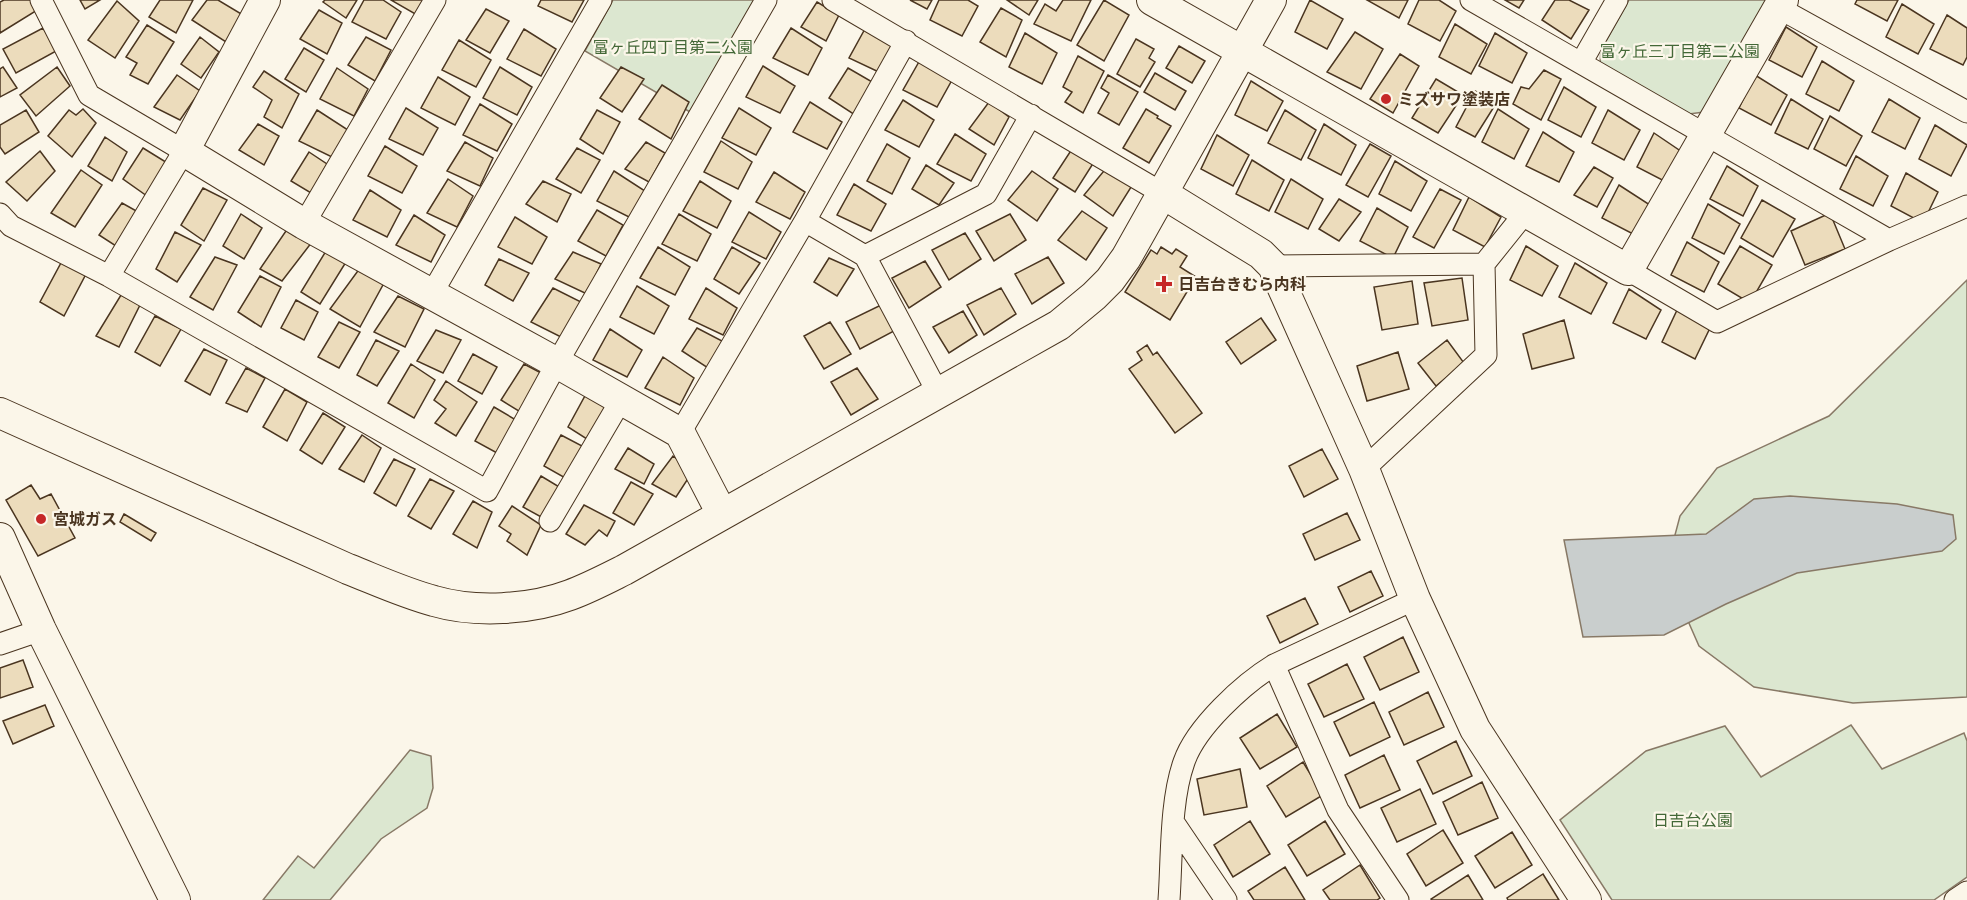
<svg xmlns="http://www.w3.org/2000/svg" width="1967" height="900" font-family="'PT Sans','Noto Sans JP',sans-serif">
	<style>
		.green { fill: #dce7d0; stroke: #887966; stroke-width: 1.5 }
		.water { fill: #c9cecd; stroke: #887966; stroke-width: 1.5 }
		.building { fill: #ecdcbc; stroke: #4a3520; stroke-width: 1.5 }
		.lines { fill: none; stroke-linecap: round; stroke-linejoin: round }
		.street-casing { stroke: #4a3520; stroke-width: 23 }
		.secondary-casing { stroke: #4a3520; stroke-width: 32 }
		.street { stroke: #fbf6e9; stroke-width: 21 }
		.secondary { stroke: #fbf6e9; stroke-width: 30 }
		.poi-dot { fill: #c62828; stroke: #fbf6e9; stroke-width: 2 }
		.labels { text-anchor: middle; stroke-width: 4.5; stroke-linejoin: round; paint-order: stroke }
		.park-label { font-size: 16px; fill: #436837; stroke: #fbf6e9 }
		.poi-label { font-size: 16px; font-weight: bold; fill: #4a3520; stroke: #fbf6e9; text-anchor: start }
	</style>
	<rect width="100%" height="100%" fill="#fbf6e9"/>
	<path class="green" d="M 613,0 L 757,0 L 690,112 L 585,51 Z
		M 1629,0 L 1769,0 L 1704,112 L 1689,114 L 1600,63 L 1601,50 Z
		M 1967,280 L 1967,697 L 1853,703 L 1754,687 L 1699,646 L 1674,589 L 1671,550 L 1680,516 L 1717,468 L 1829,416 Z
		M 1851,725 L 1882,769 L 1964,733 L 1967,741 L 1967,877 L 1934,900 L 1612,900 L 1560,820 L 1646,751 L 1725,726 L 1761,777 Z
		M 410,750 L 431,756 L 433,788 L 427,808 L 381,839 L 330,900 L 263,900 L 298,856 L 314,868 Z"/>
	<path class="water" d="M 1790,496 L 1897,504 L 1953,515 L 1956,539 L 1942,551 L 1797,573 L 1726,604 L 1664,635 L 1583,637 L 1564,540 L 1706,534 L 1754,499 Z"/>
	<path class="building" d="M 4,0 L 35,0 L 39,9 L 0,33 L 0,2 Z
		M 80,0 L 100,0 L 85,9 Z
		M 160,0 L 193,0 L 176,33 L 149,17 Z
		M 207,0 L 218,0 L 243,15 L 226,42 L 192,20 Z
		M 325,0 L 357,0 L 346,18 L 323,2 Z
		M 364,0 L 383,0 L 401,12 L 386,39 L 352,22 Z
		M 391,0 L 425,0 L 417,15 Z
		M 541,0 L 584,0 L 572,22 L 538,6 Z
		M 910,0 L 932,0 L 927,9 Z
		M 939,0 L 968,0 L 978,6 L 962,36 L 930,20 Z
		M 1007,0 L 1038,0 L 1029,15 Z
		M 1063,0 L 1091,0 L 1071,41 L 1034,24 L 1045,4 L 1056,11 Z
		M 1104,0 L 1129,15 L 1104,61 L 1077,45 Z
		M 1310,0 L 1343,19 L 1327,49 L 1295,32 Z
		M 1367,0 L 1408,0 L 1399,18 Z
		M 1419,0 L 1439,0 L 1456,11 L 1440,41 L 1408,24 Z
		M 1505,0 L 1524,0 L 1519,8 Z
		M 1555,0 L 1569,0 L 1589,10 L 1571,39 L 1542,20 Z
		M 1857,0 L 1898,0 L 1887,21 L 1855,4 Z
		M 117,1 L 139,21 L 115,58 L 88,40 Z
		M 817,2 L 839,15 L 826,41 L 801,27 Z
		M 1902,4 L 1934,24 L 1918,54 L 1886,37 Z
		M 1001,8 L 1022,20 L 1006,57 L 980,42 Z
		M 486,9 L 509,21 L 490,53 L 466,40 Z
		M 319,10 L 342,23 L 327,54 L 300,39 Z
		M 1947,15 L 1967,28 L 1967,57 L 1963,65 L 1930,49 Z
		M 1455,24 L 1487,44 L 1471,74 L 1439,57 Z
		M 147,25 L 174,42 L 148,84 L 130,75 L 137,63 L 126,57 Z
		M 866,27 L 898,47 L 883,74 L 849,58 Z
		M 1786,27 L 1817,47 L 1802,77 L 1769,60 Z
		M 43,28 L 58,50 L 16,73 L 3,49 Z
		M 791,28 L 822,48 L 808,75 L 773,58 Z
		M 524,29 L 556,49 L 541,76 L 507,59 Z
		M 1355,32 L 1383,49 L 1361,89 L 1327,72 Z
		M 1025,33 L 1057,53 L 1042,84 L 1009,67 Z
		M 1495,33 L 1527,53 L 1512,83 L 1479,66 Z
		M 200,37 L 219,52 L 201,78 L 181,64 Z
		M 366,37 L 391,50 L 375,81 L 348,65 Z
		M 1136,39 L 1154,49 L 1149,58 L 1155,62 L 1140,87 L 1117,74 Z
		M 459,40 L 491,60 L 476,87 L 442,70 Z
		M 1179,46 L 1205,61 L 1192,83 L 1166,68 Z
		M 304,48 L 324,60 L 306,92 L 285,79 Z
		M 1400,54 L 1419,66 L 1393,113 L 1370,99 Z
		M 1078,56 L 1104,71 L 1083,113 L 1065,102 L 1072,92 L 1063,87 Z
		M 920,60 L 952,80 L 937,107 L 903,90 Z
		M 1822,61 L 1854,81 L 1839,111 L 1806,94 Z
		M 763,66 L 795,86 L 780,113 L 746,97 Z
		M 3,67 L 17,88 L 0,97 L 0,69 Z
		M 57,67 L 70,86 L 36,116 L 20,95 Z
		M 500,67 L 532,87 L 517,115 L 483,98 Z
		M 621,67 L 644,79 L 622,112 L 600,98 Z
		M 337,68 L 368,89 L 354,116 L 320,99 Z
		M 848,68 L 874,83 L 855,115 L 829,98 Z
		M 1544,70 L 1561,79 L 1541,120 L 1513,104 L 1521,87 L 1529,89 Z
		M 264,71 L 299,94 L 282,128 L 264,117 L 272,100 L 253,87 Z
		M 1155,73 L 1186,91 L 1175,110 L 1144,92 Z
		M 177,75 L 200,91 L 180,120 L 154,107 Z
		M 1108,75 L 1138,92 L 1119,125 L 1098,113 L 1109,93 L 1101,88 Z
		M 1755,75 L 1787,95 L 1771,125 L 1739,108 Z
		M 438,77 L 470,97 L 455,125 L 421,108 Z
		M 1436,79 L 1463,95 L 1438,133 L 1412,118 Z
		M 1251,81 L 1283,101 L 1267,131 L 1235,115 Z
		M 662,85 L 689,102 L 671,139 L 639,119 Z
		M 1564,87 L 1596,107 L 1581,137 L 1548,120 Z
		M 1475,91 L 1497,102 L 1475,137 L 1456,127 Z
		M 1791,99 L 1823,119 L 1808,149 L 1775,133 Z
		M 1889,99 L 1920,118 L 1905,149 L 1872,132 Z
		M 903,100 L 934,120 L 919,147 L 885,130 Z
		M 810,102 L 842,122 L 827,149 L 793,132 Z
		M 989,102 L 1009,117 L 994,145 L 969,129 Z
		M 480,104 L 512,124 L 497,151 L 463,135 Z
		M 406,108 L 438,128 L 423,155 L 389,139 Z
		M 739,108 L 771,128 L 756,155 L 722,138 Z
		M 83,109 L 96,123 L 72,157 L 48,136 L 69,110 L 76,115 Z
		M 1146,109 L 1158,116 L 1157,118 L 1171,126 L 1149,163 L 1123,148 Z
		M 1498,109 L 1529,129 L 1514,159 L 1482,142 Z
		M 26,110 L 39,132 L 5,154 L 0,147 L 0,125 Z
		M 317,110 L 348,130 L 334,158 L 299,141 Z
		M 597,110 L 620,122 L 603,154 L 580,139 Z
		M 1285,110 L 1316,130 L 1301,160 L 1268,143 Z
		M 1608,110 L 1640,130 L 1624,160 L 1592,143 Z
		M 1830,116 L 1862,136 L 1846,166 L 1814,149 Z
		M 258,124 L 279,136 L 264,165 L 239,150 Z
		M 1324,124 L 1356,145 L 1341,175 L 1308,158 Z
		M 1935,125 L 1967,145 L 1951,176 L 1919,159 Z
		M 1543,132 L 1574,152 L 1559,182 L 1526,166 Z
		M 1654,133 L 1685,154 L 1670,184 L 1637,167 Z
		M 955,134 L 986,154 L 971,181 L 937,164 Z
		M 1217,135 L 1249,155 L 1233,186 L 1201,169 Z
		M 105,137 L 127,152 L 112,181 L 88,166 Z
		M 721,141 L 752,162 L 738,189 L 704,172 Z
		M 465,142 L 493,158 L 480,186 L 447,171 Z
		M 646,142 L 665,153 L 649,182 L 625,169 Z
		M 887,144 L 910,158 L 892,194 L 867,181 Z
		M 1370,144 L 1391,156 L 1368,197 L 1346,185 Z
		M 385,146 L 417,166 L 402,193 L 368,176 Z
		M 143,148 L 169,164 L 147,196 L 123,179 Z
		M 577,148 L 600,160 L 581,193 L 556,179 Z
		M 1072,149 L 1094,162 L 1075,192 L 1053,178 Z
		M 40,151 L 55,171 L 27,201 L 6,182 Z
		M 309,152 L 327,164 L 311,193 L 291,181 Z
		M 1856,156 L 1888,176 L 1873,206 L 1840,189 Z
		M 1252,160 L 1284,180 L 1269,211 L 1236,194 Z
		M 1395,161 L 1427,181 L 1411,211 L 1379,194 Z
		M 926,165 L 954,183 L 939,205 L 912,189 Z
		M 1108,166 L 1133,184 L 1113,216 L 1084,195 Z
		M 1727,166 L 1758,186 L 1743,216 L 1710,199 Z
		M 1594,167 L 1613,178 L 1597,207 L 1574,195 Z
		M 81,170 L 102,185 L 75,227 L 51,213 Z
		M 614,171 L 645,191 L 631,218 L 597,201 Z
		M 1032,171 L 1058,189 L 1037,221 L 1008,200 Z
		M 774,172 L 805,192 L 790,219 L 756,202 Z
		M 1906,173 L 1938,192 L 1923,223 L 1891,206 Z
		M 448,179 L 473,196 L 457,227 L 427,213 Z
		M 1291,179 L 1323,199 L 1308,229 L 1275,212 Z
		M 543,181 L 571,194 L 557,222 L 526,204 Z
		M 700,181 L 731,201 L 717,228 L 683,211 Z
		M 854,184 L 886,204 L 871,231 L 837,215 Z
		M 1619,185 L 1650,205 L 1635,235 L 1602,218 Z
		M 203,188 L 227,200 L 204,241 L 181,225 Z
		M 1440,189 L 1461,200 L 1434,248 L 1413,237 Z
		M 370,190 L 401,210 L 387,237 L 353,220 Z
		M 1469,197 L 1501,217 L 1485,247 L 1453,230 Z
		M 1339,199 L 1361,212 L 1339,241 L 1319,229 Z
		M 1762,200 L 1795,219 L 1773,257 L 1741,238 Z
		M 122,203 L 140,213 L 119,248 L 99,235 Z
		M 1708,204 L 1740,224 L 1724,254 L 1692,238 Z
		M 1377,208 L 1408,227 L 1393,258 L 1360,241 Z
		M 597,210 L 623,225 L 606,256 L 578,241 Z
		M 1082,211 L 1107,228 L 1086,260 L 1058,240 Z
		M 749,212 L 781,232 L 766,259 L 732,242 Z
		M 1830,213 L 1845,249 L 1805,265 L 1791,231 Z
		M 241,214 L 262,228 L 244,259 L 223,246 Z
		M 679,214 L 711,234 L 697,261 L 662,244 Z
		M 1010,214 L 1026,240 L 994,261 L 976,231 Z
		M 414,215 L 445,235 L 431,262 L 396,245 Z
		M 515,217 L 547,237 L 532,264 L 498,247 Z
		M 288,228 L 312,242 L 282,281 L 260,269 Z
		M 175,232 L 201,245 L 177,282 L 156,269 Z
		M 965,233 L 981,259 L 949,280 L 932,250 Z
		M 1687,242 L 1719,262 L 1704,292 L 1671,275 Z
		M 1526,246 L 1558,266 L 1542,296 L 1510,280 Z
		M 1740,246 L 1772,265 L 1750,303 L 1718,284 Z
		M 658,247 L 690,267 L 675,295 L 640,278 Z
		M 732,247 L 760,263 L 739,294 L 714,279 Z
		M 1161,247 L 1172,254 L 1176,249 L 1187,256 L 1180,267 L 1196,277 L 1170,320 L 1125,292 L 1151,250 L 1157,254 Z
		M 326,251 L 346,262 L 320,304 L 301,292 Z
		M 573,252 L 601,264 L 587,294 L 555,279 Z
		M 215,257 L 237,265 L 213,310 L 190,297 Z
		M 1048,257 L 1064,283 L 1032,304 L 1015,274 Z
		M 829,258 L 854,269 L 837,296 L 814,282 Z
		M 499,259 L 529,273 L 513,301 L 485,285 Z
		M 62,261 L 86,274 L 64,316 L 40,302 Z
		M 925,261 L 941,287 L 909,308 L 892,278 Z
		M 1575,263 L 1607,283 L 1591,314 L 1559,297 Z
		M 360,268 L 384,283 L 360,327 L 330,309 Z
		M 260,276 L 281,287 L 261,327 L 238,312 Z
		M 1462,278 L 1468,320 L 1432,326 L 1424,283 Z
		M 1412,281 L 1418,324 L 1382,330 L 1374,287 Z
		M 637,286 L 669,306 L 654,334 L 620,317 Z
		M 553,288 L 581,302 L 561,337 L 531,322 Z
		M 706,288 L 737,308 L 723,335 L 689,319 Z
		M 1001,288 L 1016,314 L 984,335 L 967,305 Z
		M 1629,289 L 1661,310 L 1646,339 L 1613,323 Z
		M 121,295 L 140,305 L 119,347 L 96,336 Z
		M 398,296 L 424,309 L 405,347 L 374,332 Z
		M 296,300 L 318,312 L 304,340 L 281,328 Z
		M 881,305 L 894,331 L 860,349 L 846,322 Z
		M 1678,308 L 1710,328 L 1695,359 L 1662,342 Z
		M 963,311 L 977,335 L 949,353 L 933,327 Z
		M 155,316 L 181,329 L 160,366 L 135,352 Z
		M 1261,318 L 1276,340 L 1241,364 L 1226,342 Z
		M 1564,320 L 1574,358 L 1532,369 L 1523,334 Z
		M 339,322 L 360,332 L 339,368 L 318,357 Z
		M 830,322 L 851,354 L 824,369 L 804,336 Z
		M 697,328 L 724,342 L 708,368 L 682,351 Z
		M 610,329 L 642,350 L 627,377 L 593,360 Z
		M 436,330 L 461,340 L 443,373 L 417,361 Z
		M 376,340 L 399,351 L 377,386 L 357,375 Z
		M 1447,340 L 1464,363 L 1436,386 L 1418,363 Z
		M 1147,345 L 1153,355 L 1157,352 L 1202,413 L 1175,433 L 1129,369 L 1142,360 L 1137,352 Z
		M 204,349 L 227,360 L 210,395 L 185,381 Z
		M 1398,352 L 1409,389 L 1367,401 L 1357,366 Z
		M 473,354 L 497,367 L 482,394 L 458,381 Z
		M 663,357 L 694,378 L 680,405 L 645,388 Z
		M 411,364 L 435,380 L 414,418 L 388,403 Z
		M 524,364 L 545,375 L 522,413 L 501,400 Z
		M 246,368 L 265,378 L 247,412 L 226,403 Z
		M 857,368 L 878,399 L 851,415 L 831,382 Z
		M 446,381 L 477,402 L 456,436 L 435,423 L 446,409 L 434,400 Z
		M 285,389 L 307,402 L 287,441 L 263,427 Z
		M 586,394 L 610,405 L 590,441 L 568,427 Z
		M 494,407 L 516,420 L 497,453 L 475,441 Z
		M 323,413 L 345,427 L 322,464 L 300,450 Z
		M 362,435 L 381,448 L 364,482 L 339,469 Z
		M 561,435 L 584,447 L 567,479 L 544,466 Z
		M 628,448 L 654,464 L 644,484 L 615,469 Z
		M 1322,449 L 1338,479 L 1304,497 L 1289,466 Z
		M 673,456 L 693,471 L 676,497 L 652,484 Z
		M 394,459 L 415,469 L 396,506 L 374,493 Z
		M 541,476 L 561,488 L 543,518 L 523,507 Z
		M 430,479 L 454,491 L 431,529 L 408,516 Z
		M 631,482 L 653,494 L 634,525 L 613,513 Z
		M 31,485 L 40,499 L 51,494 L 75,538 L 38,556 L 6,500 Z
		M 473,501 L 492,512 L 477,548 L 453,534 Z
		M 584,505 L 615,521 L 607,536 L 599,530 L 585,545 L 566,534 Z
		M 512,506 L 541,525 L 527,555 L 507,541 L 511,534 L 499,526 Z
		M 1347,513 L 1360,540 L 1315,560 L 1303,534 Z
		M 124,514 L 156,533 L 151,541 L 120,522 Z
		M 1371,571 L 1383,596 L 1350,612 L 1338,587 Z
		M 1305,598 L 1318,624 L 1280,643 L 1267,616 Z
		M 1403,637 L 1419,672 L 1380,690 L 1364,657 Z
		M 23,660 L 33,687 L 0,698 L 0,668 Z
		M 1347,664 L 1364,699 L 1324,717 L 1308,684 Z
		M 1428,692 L 1444,727 L 1404,745 L 1389,712 Z
		M 1374,702 L 1390,737 L 1350,756 L 1334,722 Z
		M 45,705 L 54,726 L 13,744 L 3,721 Z
		M 1277,714 L 1297,747 L 1260,769 L 1240,738 Z
		M 1456,741 L 1472,776 L 1433,794 L 1417,761 Z
		M 1384,755 L 1400,790 L 1360,808 L 1345,775 Z
		M 1303,762 L 1323,795 L 1286,817 L 1267,786 Z
		M 1240,769 L 1247,807 L 1204,815 L 1197,779 Z
		M 1482,782 L 1498,818 L 1458,835 L 1443,802 Z
		M 1420,789 L 1436,824 L 1397,842 L 1381,808 Z
		M 1250,821 L 1270,854 L 1233,877 L 1214,845 Z
		M 1325,821 L 1345,854 L 1307,876 L 1288,845 Z
		M 1443,830 L 1463,863 L 1426,886 L 1407,854 Z
		M 1512,832 L 1532,865 L 1495,888 L 1475,856 Z
		M 1360,865 L 1380,898 L 1377,900 L 1330,900 L 1323,890 Z
		M 1285,867 L 1305,900 L 1254,900 L 1248,891 Z
		M 1543,874 L 1559,900 L 1508,900 L 1507,898 Z
		M 1468,875 L 1483,900 L 1432,900 L 1431,899 Z"/>
	<g class="lines">
		<g class="street-casing">
			<path id="street" d="M 41,0 L 89,95 L 184,151 L 109,276
				M 833,0 L 1162,193
				M 1471,0 L 1889,240
				M 1779,8 L 1967,112
				M 1581,63 L 1617,0
				M 0,214 L 11,226 L 109,276 L 487,491 L 557,363 L 766,0
				M 805,221 L 865,256 L 938,393
				M 304,224 L 435,0
				M 865,256 L 986,194 L 1031,115
				M 1273,266 L 1484,264
				M 1628,270 L 1717,322 L 1889,240 L 1967,206
				M 431,295 L 601,0
				M 680,433 L 805,221 L 906,41
				M 1364,469 L 1486,355 L 1484,264 L 1525,213
				M 550,521 L 621,400
				M 0,644 L 41,630
				M 1274,665 L 1338,810 L 1398,900
				M 1174,823 L 1226,900
				M 1169,900 C 1172,858 1170,801 1184,762 C 1196,727 1243,684 1274,665 L 1415,599
				M 1955,900 L 1967,892"/>
		</g>
		<g class="secondary-casing">
			<path id="secondary" d="M 265,0 L 184,151 L 304,224 L 557,363 L 680,433 L 722,514
				M 1152,0 L 1628,270 L 1783,0
				M 1162,193 L 1261,254 L 1273,266 L 1364,469 L 1415,599 L 1475,729 L 1586,900
				M 0,413 L 348,569 C 376,580 404,593 434,601 C 475,613 530,610 570,595 C 589,588 606,579 624,570 L 1059,325 L 1094,296 L 1110,280 L 1126,258 L 1271,0
				M 0,538 L 41,630 L 175,900"/>
		</g>
		<use href="#street" class="street"/>
		<use href="#secondary" class="secondary"/>
	</g>
	<g class="poi-dot">
		<circle cx="1386" cy="99" r="6"/>
		<path d="M1161 275h6v6h6v6h-6v6h-6v-6h-6v-6h6z"/>
		<circle cx="41" cy="519" r="6"/>
	</g>
	<g class="labels">
		<g class="park-label">
			<text x="673" y="53">富ヶ丘四丁目第二公園</text>
			<text x="1680" y="57">富ヶ丘三丁目第二公園</text>
			<text x="1693" y="826">日吉台公園</text>
		</g>
		<g class="poi-label">
			<text x="1398" y="105">ミズサワ塗装店</text>
			<text x="1178" y="290">日吉台きむら内科</text>
			<text x="53" y="525">宮城ガス</text>
		</g>
	</g>
</svg>
